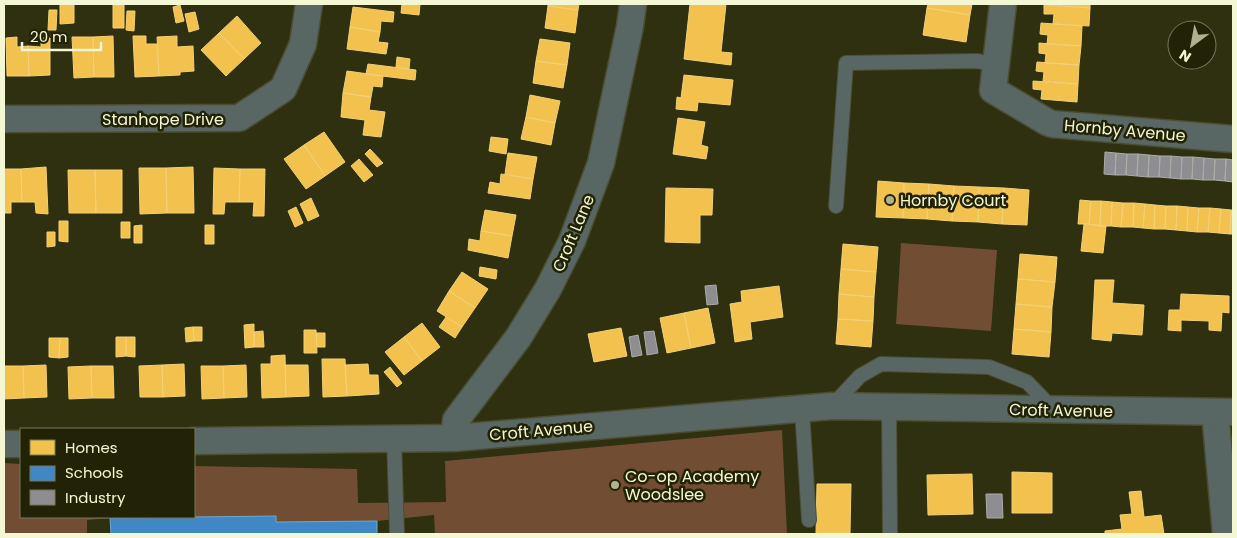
<svg xmlns="http://www.w3.org/2000/svg" width="1237" height="538" font-family="Poppins,sans-serif">
	<style>
		.green { fill: #714d33 }
		.homes { fill: #f2c14e; stroke: #f3d176 }
		.schools { fill: #3f88c5; stroke: #75a9c9 }
		.industry { fill: #8d8d92; stroke: #acada6 }
		.lines { fill: none; stroke-linecap: round; stroke-linejoin: round }
		.lane-casing { stroke: #4b4d32; stroke-width: 16 }
		.street-casing { stroke: #4b4d32; stroke-width: 29 }
		.lane { stroke: #596764; stroke-width: 14 }
		.street { stroke: #596764; stroke-width: 26 }
		.poi-dot { fill: #afb18f; stroke: #222306; stroke-width: 2 }
		.labels { text-anchor: middle; stroke-width: 5; stroke-linejoin: round; paint-order: stroke }
		.street-label { font-size: 16px; fill: #f4f7d3; stroke: #222306 }
		.poi-label { font-size: 16px; fill: #f4f7d3; stroke: #222306; text-anchor: start }
	</style>
	<rect width="100%" height="100%" fill="#2e3010"/>
	<path class="green" d="M 901,243 L 997,250 L 991,331 L 896,324 Z
		M 782,430 L 787,534 L 435,534 L 434,515 L 377,521 L 276,522 L 276,516 L 194,517 L 194,466 L 357,469 L 358,503 L 446,502 L 445,461 Z
		M 4,463 L 21,464 L 21,517 L 174,517 L 110,518 L 87,520 L 87,534 L 4,534 Z"/>
	<path class="homes" d="M 60,4 L 74,4 L 74,23 L 60,24 Z
		M 113,4 L 124,4 L 124,28 L 113,28 Z
		M 402,4 L 420,4 L 419,15 L 401,13 Z
		M 548,4 L 579,4 L 578,10 L 548,6 Z
		M 690,4 L 726,4 L 721,52 L 732,53 L 731,65 L 684,59 Z
		M 928,4 L 972,4 L 970,15 L 927,8 Z
		M 1054,4 L 1090,4 L 1090,8 L 1054,5 Z
		M 180,5 L 184,21 L 176,23 L 173,7 Z
		M 1044,5 L 1090,8 L 1089,26 L 1053,24 L 1054,14 L 1044,14 Z
		M 548,6 L 578,10 L 575,33 L 545,28 Z
		M 353,7 L 394,12 L 393,22 L 381,21 L 380,32 L 350,27 Z
		M 927,8 L 970,15 L 966,42 L 923,35 Z
		M 49,10 L 57,10 L 56,30 L 48,30 Z
		M 127,11 L 135,11 L 134,31 L 126,30 Z
		M 195,12 L 199,29 L 189,32 L 185,14 Z
		M 237,16 L 261,43 L 244,59 L 219,33 Z
		M 1041,23 L 1082,26 L 1081,46 L 1047,44 L 1048,35 L 1040,34 Z
		M 350,27 L 380,32 L 378,42 L 388,43 L 386,54 L 347,49 Z
		M 219,33 L 244,59 L 226,76 L 201,50 Z
		M 113,36 L 114,77 L 94,77 L 93,37 Z
		M 133,36 L 146,36 L 146,44 L 157,44 L 159,76 L 135,77 Z
		M 177,36 L 177,47 L 193,46 L 194,71 L 180,72 L 180,75 L 159,76 L 157,37 Z
		M 17,37 L 17,47 L 28,46 L 29,76 L 7,76 L 6,38 Z
		M 72,37 L 93,37 L 94,77 L 74,78 Z
		M 41,38 L 50,38 L 50,75 L 29,76 L 28,46 L 41,47 Z
		M 540,39 L 570,43 L 567,65 L 536,61 Z
		M 1039,43 L 1081,46 L 1079,65 L 1045,63 L 1046,54 L 1039,53 Z
		M 397,57 L 410,59 L 409,69 L 396,67 Z
		M 536,61 L 567,65 L 563,88 L 533,83 Z
		M 1037,62 L 1079,65 L 1078,84 L 1043,81 L 1044,72 L 1036,71 Z
		M 368,64 L 416,70 L 415,80 L 366,74 Z
		M 347,71 L 383,76 L 382,87 L 373,86 L 371,97 L 343,93 Z
		M 684,75 L 733,80 L 730,105 L 698,102 L 697,111 L 676,109 L 677,97 L 681,98 Z
		M 1033,81 L 1078,84 L 1077,102 L 1041,99 L 1042,90 L 1033,89 Z
		M 343,93 L 371,97 L 369,110 L 385,112 L 381,137 L 363,135 L 365,120 L 341,117 Z
		M 530,95 L 560,101 L 555,123 L 526,117 Z
		M 526,117 L 555,123 L 551,145 L 521,139 Z
		M 678,118 L 705,122 L 701,145 L 708,147 L 706,159 L 673,154 Z
		M 324,132 L 345,162 L 325,176 L 304,145 Z
		M 491,137 L 508,139 L 506,154 L 489,151 Z
		M 304,145 L 325,176 L 306,189 L 284,159 Z
		M 370,149 L 383,163 L 377,167 L 365,154 Z
		M 508,153 L 537,157 L 533,179 L 505,174 Z
		M 359,159 L 373,175 L 364,182 L 351,166 Z
		M 46,167 L 48,214 L 36,213 L 35,202 L 22,202 L 21,169 Z
		M 193,167 L 194,213 L 167,213 L 166,168 Z
		M 139,168 L 166,168 L 167,213 L 140,214 Z
		M 214,168 L 240,169 L 239,202 L 225,202 L 224,214 L 213,214 Z
		M 4,169 L 21,169 L 22,202 L 11,202 L 11,213 L 4,213 Z
		M 240,169 L 265,169 L 264,216 L 253,216 L 254,202 L 239,202 Z
		M 68,170 L 95,170 L 96,213 L 69,213 Z
		M 95,170 L 122,170 L 122,213 L 96,213 Z
		M 501,174 L 533,179 L 530,199 L 488,193 L 490,182 L 500,184 Z
		M 878,181 L 904,183 L 903,218 L 876,217 Z
		M 904,183 L 929,184 L 927,219 L 903,218 Z
		M 929,184 L 954,186 L 952,221 L 927,219 Z
		M 954,186 L 979,187 L 978,222 L 952,221 Z
		M 979,187 L 1004,188 L 1002,224 L 978,222 Z
		M 666,188 L 713,189 L 712,215 L 700,215 L 700,243 L 665,242 Z
		M 1004,188 L 1029,190 L 1027,225 L 1002,224 Z
		M 311,198 L 319,216 L 308,221 L 300,204 Z
		M 1080,200 L 1091,201 L 1089,224 L 1078,224 Z
		M 1091,201 L 1101,201 L 1100,226 L 1089,224 Z
		M 1101,201 L 1112,202 L 1111,226 L 1100,226 Z
		M 1112,202 L 1123,203 L 1121,227 L 1111,226 Z
		M 1123,203 L 1134,203 L 1133,227 L 1121,227 Z
		M 1134,203 L 1145,204 L 1143,228 L 1133,227 Z
		M 1145,204 L 1155,205 L 1154,229 L 1143,228 Z
		M 1155,205 L 1166,206 L 1165,229 L 1154,229 Z
		M 1166,206 L 1177,206 L 1176,230 L 1165,229 Z
		M 1177,206 L 1188,207 L 1187,231 L 1176,230 Z
		M 296,207 L 303,223 L 295,227 L 288,211 Z
		M 1188,207 L 1199,208 L 1197,232 L 1187,231 Z
		M 1199,208 L 1210,208 L 1208,232 L 1197,232 Z
		M 1210,208 L 1221,209 L 1219,233 L 1208,232 Z
		M 1221,209 L 1231,210 L 1230,234 L 1219,233 Z
		M 485,210 L 516,215 L 512,236 L 481,231 Z
		M 1231,210 L 1233,210 L 1233,234 L 1230,234 Z
		M 59,221 L 68,221 L 68,242 L 59,241 Z
		M 121,222 L 130,222 L 130,238 L 121,238 Z
		M 1084,224 L 1106,226 L 1103,253 L 1081,251 Z
		M 142,225 L 142,243 L 134,243 L 134,226 Z
		M 205,225 L 214,225 L 214,244 L 205,244 Z
		M 481,231 L 512,236 L 508,258 L 468,250 L 469,239 L 480,241 Z
		M 47,232 L 55,232 L 55,246 L 47,247 Z
		M 843,244 L 878,247 L 876,272 L 841,269 Z
		M 1020,254 L 1057,257 L 1055,282 L 1018,279 Z
		M 480,267 L 497,270 L 496,279 L 479,276 Z
		M 841,269 L 876,272 L 874,297 L 839,294 Z
		M 462,272 L 488,289 L 475,308 L 449,291 Z
		M 1018,279 L 1055,282 L 1052,307 L 1016,304 Z
		M 1095,280 L 1114,280 L 1112,303 L 1144,305 L 1142,335 L 1112,333 L 1111,341 L 1092,339 Z
		M 779,286 L 783,317 L 750,322 L 752,339 L 735,342 L 730,304 L 742,302 L 741,291 Z
		M 449,291 L 475,308 L 462,327 L 437,311 Z
		M 839,294 L 874,297 L 873,321 L 838,319 Z
		M 1181,294 L 1229,296 L 1229,313 L 1222,312 L 1221,331 L 1209,330 L 1209,321 L 1181,320 L 1181,331 L 1168,330 L 1169,310 L 1180,310 Z
		M 1016,304 L 1052,307 L 1051,332 L 1014,329 Z
		M 708,308 L 715,343 L 691,348 L 684,313 Z
		M 684,313 L 691,348 L 667,353 L 660,318 Z
		M 446,317 L 462,327 L 455,338 L 439,327 Z
		M 838,319 L 873,321 L 871,347 L 836,344 Z
		M 422,323 L 440,347 L 422,361 L 404,337 Z
		M 254,324 L 254,347 L 245,348 L 244,325 Z
		M 193,327 L 194,341 L 186,342 L 185,328 Z
		M 193,327 L 202,327 L 202,341 L 194,341 Z
		M 621,328 L 627,356 L 594,362 L 588,334 Z
		M 1014,329 L 1051,332 L 1049,357 L 1012,354 Z
		M 304,330 L 316,330 L 317,353 L 304,353 Z
		M 263,331 L 264,347 L 254,347 L 254,332 Z
		M 316,333 L 325,333 L 325,347 L 317,347 Z
		M 116,337 L 126,337 L 126,356 L 116,357 Z
		M 126,337 L 135,337 L 135,357 L 126,356 Z
		M 404,337 L 422,361 L 404,375 L 385,352 Z
		M 49,338 L 60,338 L 59,358 L 49,357 Z
		M 60,338 L 68,338 L 68,357 L 59,358 Z
		M 285,355 L 286,397 L 262,398 L 261,364 L 271,364 L 271,356 Z
		M 322,359 L 345,359 L 347,396 L 323,397 Z
		M 184,364 L 185,396 L 163,397 L 162,365 Z
		M 368,364 L 369,375 L 378,375 L 379,394 L 347,396 L 345,365 Z
		M 46,365 L 47,397 L 24,398 L 23,366 Z
		M 162,365 L 163,397 L 140,397 L 139,366 Z
		M 246,365 L 247,397 L 224,398 L 223,366 Z
		M 285,365 L 308,365 L 309,396 L 286,397 Z
		M 4,366 L 23,366 L 24,398 L 4,399 Z
		M 91,366 L 113,366 L 114,398 L 92,398 Z
		M 91,366 L 92,398 L 69,399 L 68,367 Z
		M 201,366 L 223,366 L 224,398 L 202,399 Z
		M 390,367 L 402,383 L 397,387 L 384,372 Z
		M 1012,472 L 1052,473 L 1052,513 L 1012,513 Z
		M 972,474 L 973,514 L 928,515 L 927,475 Z
		M 817,484 L 851,484 L 850,533 L 816,533 Z
		M 1141,491 L 1144,517 L 1161,515 L 1164,534 L 1105,534 L 1105,531 L 1122,529 L 1120,515 L 1132,514 L 1129,492 Z"/>
	<path class="schools" d="M 276,516 L 276,522 L 377,521 L 377,534 L 111,534 L 110,518 Z"/>
	<path class="industry" d="M 1105,152 L 1116,153 L 1115,175 L 1104,174 Z
		M 1116,153 L 1127,154 L 1126,175 L 1115,175 Z
		M 1127,154 L 1138,154 L 1137,176 L 1126,175 Z
		M 1138,154 L 1149,155 L 1148,177 L 1137,176 Z
		M 1149,155 L 1160,156 L 1159,177 L 1148,177 Z
		M 1160,156 L 1171,156 L 1170,178 L 1159,177 Z
		M 1171,156 L 1182,157 L 1181,179 L 1170,178 Z
		M 1182,157 L 1193,157 L 1192,179 L 1181,179 Z
		M 1193,157 L 1204,158 L 1203,180 L 1192,179 Z
		M 1204,158 L 1215,159 L 1214,180 L 1203,180 Z
		M 1215,159 L 1226,159 L 1225,181 L 1214,180 Z
		M 1226,159 L 1233,160 L 1233,182 L 1225,181 Z
		M 716,285 L 718,304 L 707,305 L 705,286 Z
		M 654,331 L 658,353 L 647,355 L 644,332 Z
		M 638,335 L 642,355 L 632,357 L 629,337 Z
		M 986,494 L 1002,494 L 1003,518 L 987,518 Z"/>
	<g class="lines">
		<g class="lane-casing">
			<path id="lane" d="M 836,206 L 846,63 L 976,61 L 996,64
				M 832,406 L 860,376 L 881,364 L 989,367 L 1027,382 L 1053,409
				M 889,407 L 890,534
				M 802,409 L 809,520
				M 394,438 L 397,534"/>
		</g>
		<g class="street-casing">
			<path id="street" d="M 1003,4 L 993,90 L 1047,122 L 1052,124 L 1233,139
				M 4,119 L 239,118 L 283,89 L 303,44 L 309,4
				M 1215,412 L 1226,534
				M 454,438 L 456,420 L 518,338 L 548,289 L 572,241 L 601,163 L 630,26 L 633,4
				M 194,441 L 454,438 L 832,406 L 1233,412
				M 4,444 L 21,444"/>
		</g>
		<use href="#lane" class="lane"/>
		<use href="#street" class="street"/>
	</g>
	<g class="poi-dot">
		<circle cx="890" cy="200" r="5"/>
		<circle cx="615" cy="485" r="5"/>
	</g>
	<g class="labels">
		<g class="street-label">
			<text x="163" y="125">Stanhope Drive</text>
			<text transform="translate(1125 130) rotate(5)" y="6">Hornby Avenue</text>
			<text transform="translate(573 233) rotate(-67)" y="6">Croft Lane</text>
			<text transform="translate(1061 410) rotate(1)" y="6">Croft Avenue</text>
			<text transform="translate(541 430) rotate(-5)" y="6">Croft Avenue</text>
		</g>
		<g class="poi-label">
			<text x="900" y="206">Hornby Court</text>
			<text x="625" y="482">Co-op Academy<tspan x="625" dy="18">Woodslee</tspan></text>
		</g>
	</g>
	<rect width="1237" height="538" fill="none" stroke="#f4f7d3" stroke-width="10"/>
	<rect x="20" y="428" width="175" height="90" fill="#222306" stroke="#767858"/>
	<rect x="30" y="440" width="25" height="15" fill="#f2c14e" stroke="#767858"/>
	<text x="65" y="453" font-size="15" fill="#f4f7d3">Homes</text>
	<rect x="30" y="466" width="25" height="15" fill="#3f88c5" stroke="#767858"/>
	<text x="65" y="478" font-size="15" fill="#f4f7d3">Schools</text>
	<rect x="30" y="490" width="25" height="15" fill="#8d8d92" stroke="#767858"/>
	<text x="65" y="503" font-size="15" fill="#f4f7d3">Industry</text>
	<g transform="translate(1192 45) rotate(212)"><circle r="24" fill="#222306" stroke="#767858"/>
	<path d="M0-4L9 19L0 12L-9 19Z" fill="#afb18f"/>
	<text y="-8" font-size="14" font-weight="bold" text-anchor="middle" fill="#f4f7d3">N</text>
	</g>
	<path d="M22 42v8h79v-8" fill="none" stroke="#f4f7d3" stroke-width="2.5"/>
	<text x="30" y="42" font-size="15" fill="#f4f7d3" stroke="#222306" stroke-width="4" paint-order="stroke">20 m</text>
</svg>
